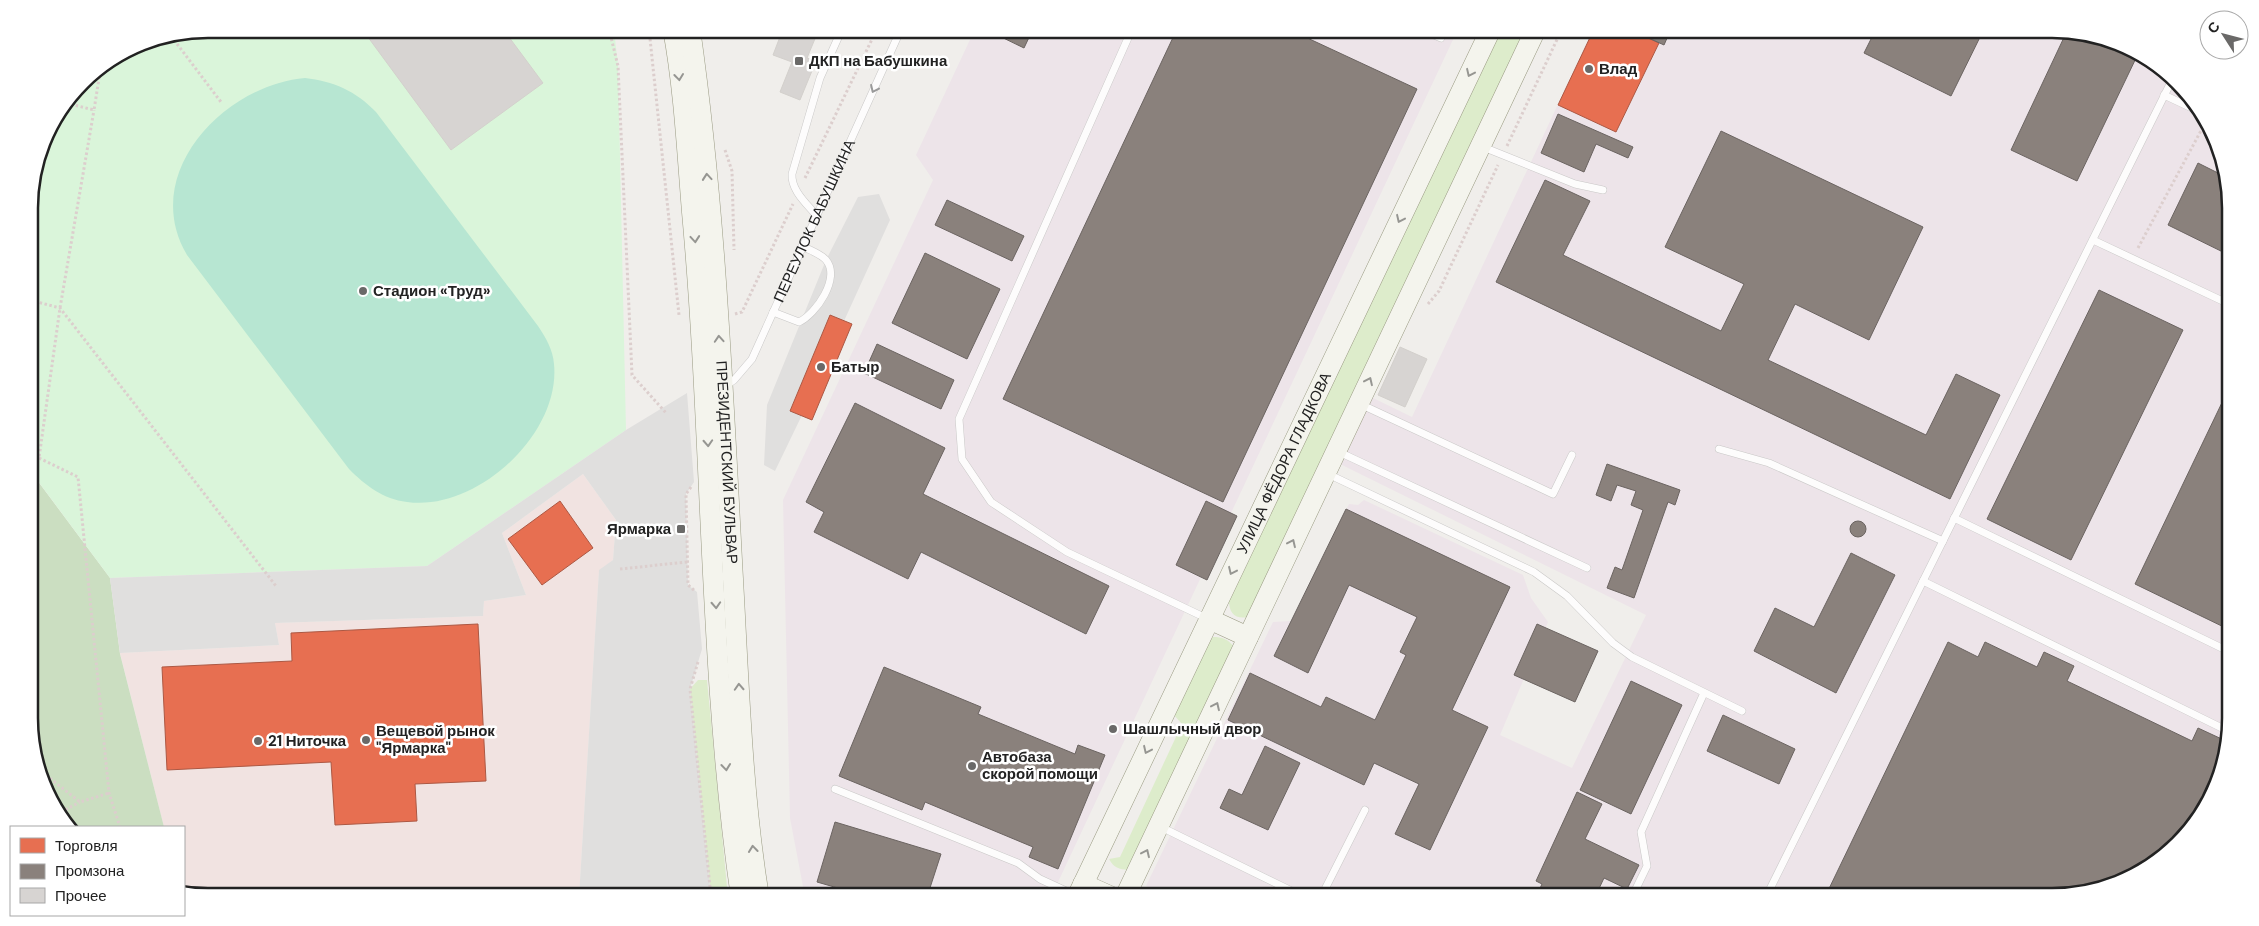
<svg xmlns="http://www.w3.org/2000/svg" width="2259" height="926" font-family="'DM Sans',sans-serif">
	<style>
		.commercial { fill: #f1e3e1 }
		.industrial { fill: #ede4e9 }
		.grass { fill: #ddeccb }
		.forest { fill: #cbdec1 }
		.park { fill: #daf5da }
		.pitch { fill: #b7e6d2 }
		.parking { fill: #e0dfde }
		.shops { fill: #e76f51; stroke: #ac5843 }
		.industry { fill: #8a817c; stroke: #6b6461 }
		.building { fill: #d7d4d2; stroke: #d3d0cc }
		.lines { fill: none; stroke-linecap: round; stroke-linejoin: round }
		.lane-casing { stroke: #c9c8c7; stroke-width: 8 }
		.secondary-casing { stroke: #999a82; stroke-width: 21 }
		.path { stroke: #dccecd; stroke-width: 3; stroke-dasharray: 2.5 2.5; stroke-linecap: butt }
		.lane { stroke: #fdfcfc; stroke-width: 7 }
		.secondary { stroke: #f4f4ed; stroke-width: 20 }
		.oneway { stroke: #969692 }
		.oneway2 { stroke: #9a9a9a }
		.poi-dot { fill: #6a6968; stroke: #fff; stroke-width: 2 }
		.labels { text-anchor: middle; stroke-width: 5; stroke-linejoin: round; paint-order: stroke }
		.poi-label { font-size: 15px; font-weight: bold; fill: #222; stroke: #fff; text-anchor: start }
		.street-label { font-size: 15px; fill: #222; stroke: #fff }
		.rim { fill: none; stroke: #222; stroke-width: 2.5 }
	</style>
	<rect width="100%" height="100%" fill="#f0eeeb"/>
	<path class="commercial" d="M 583,474 L 616,520 L 613,560 L 599,571 L 579,897 L 208,897 L 184,893 L 184,827 L 164,827 L 120,653 L 279,645 L 275,623 L 483,616 L 484,601 L 526,595 L 502,533 Z"/>
	<path class="industrial" d="M 975,29 L 1458,29 L 1051,897 L 805,897 L 790,818 L 783,500 L 933,180 L 916,155 Z
		M 1593,29 L 2051,29 L 2109,38 L 2160,66 L 2193,99 L 2229,184 L 2230,718 L 2221,776 L 2193,827 L 2160,860 L 2109,888 L 2063,897 L 1169,897 L 1146,886 L 1273,622 L 1291,621 L 1349,504 L 1358,505 L 1364,500 L 1523,575 L 1531,598 L 1548,622 L 1500,735 L 1572,768 L 1646,615 L 1340,464 L 1371,397 L 1412,417 Z"/>
	<path class="grass" d="M 1500,29 L 1530,29 L 1252,616 C 1235,621 1228,613 1229,597 Z
		M 1213,637 C 1222,637 1228,639 1234,647 L 1128,870 C 1119,869 1114,868 1109,859 L 1120,857 L 1182,724 L 1173,714 L 1207,643 Z
		M 698,680 L 707,680 L 728,897 L 711,897 L 690,689 Z"/>
	<path class="forest" d="M 31,472 L 110,578 L 120,654 L 164,827 L 69,827 L 32,753 Z"/>
	<path class="park" d="M 208,29 L 614,29 L 618,66 L 626,430 L 427,566 L 110,578 L 32,473 L 31,476 L 29,196 L 47,128 L 89,73 L 139,42 Z"/>
	<path class="pitch" d="M 305,78 C 333,81 356,91 376,112 L 538,326 C 546,338 553,350 554,364 C 561,434 476,512 407,502 C 383,499 366,486 349,469 L 187,255 C 139,174 224,85 305,78 Z"/>
	<path class="parking" d="M 879,194 L 890,220 L 844,321 L 830,315 L 790,410 L 802,415 L 775,471 L 764,465 L 767,405 L 826,260 L 858,197 Z
		M 687,393 L 694,482 L 686,494 L 688,585 L 697,592 L 702,649 L 690,689 L 711,897 L 579,897 L 599,570 L 613,560 L 616,520 L 583,474 L 502,533 L 526,595 L 484,601 L 483,616 L 275,623 L 279,645 L 120,653 L 110,578 L 427,566 L 626,430 Z"/>
	<path class="shops" d="M 1594,29 L 1628,29 L 1659,43 L 1616,132 L 1558,105 Z
		M 830,315 L 852,324 L 812,420 L 790,411 Z
		M 560,501 L 593,548 L 542,585 L 508,539 Z
		M 478,624 L 486,781 L 415,784 L 417,821 L 335,825 L 331,762 L 167,770 L 162,667 L 292,661 L 291,633 Z"/>
	<path class="industry" d="M 995,29 L 1033,29 L 1024,48 L 993,33 Z
		M 1177,29 L 1288,29 L 1417,89 L 1223,502 L 1003,399 Z
		M 1629,29 L 1671,29 L 1664,45 Z
		M 1876,29 L 1984,29 L 1951,96 L 1864,53 Z
		M 2067,31 L 2109,38 L 2138,54 L 2077,181 L 2011,150 Z
		M 1558,114 L 1633,147 L 1628,158 L 1596,144 L 1584,172 L 1541,153 Z
		M 1721,131 L 1923,227 L 1869,340 L 1795,304 L 1768,360 L 1926,435 L 1956,374 L 2000,395 L 1950,499 L 1496,282 L 1545,180 L 1590,201 L 1563,255 L 1721,331 L 1744,284 L 1665,247 Z
		M 2198,163 L 2226,177 L 2229,184 L 2229,255 L 2168,225 Z
		M 947,200 L 1024,236 L 1012,261 L 935,225 Z
		M 925,253 L 1000,289 L 967,359 L 892,323 Z
		M 2099,290 L 2183,330 L 2071,560 L 1987,519 Z
		M 877,344 L 954,380 L 941,409 L 864,373 Z
		M 2229,388 L 2230,630 L 2135,584 Z
		M 855,403 L 945,448 L 923,494 L 1109,586 L 1086,634 L 921,552 L 908,579 L 814,532 L 824,512 L 806,502 Z
		M 1607,464 L 1680,490 L 1675,505 L 1668,502 L 1634,598 L 1607,588 L 1615,567 L 1622,570 L 1643,510 L 1631,505 L 1636,491 L 1617,485 L 1611,501 L 1596,495 Z
		M 1206,501 L 1237,516 L 1207,580 L 1176,565 Z
		M 1346,509 L 1510,587 L 1452,710 L 1488,727 L 1430,850 L 1395,834 L 1419,784 L 1374,763 L 1364,785 L 1228,720 L 1250,673 L 1321,707 L 1326,697 L 1375,720 L 1406,655 L 1400,652 L 1417,617 L 1349,585 L 1308,673 L 1274,656 Z
		M1850 529a8 8 0 1 1 16 0a8 8 0 1 1-16 0Z
		M 1851,553 L 1895,575 L 1836,693 L 1754,651 L 1775,608 L 1814,627 Z
		M 1537,624 L 1598,651 L 1575,702 L 1514,675 Z
		M 1948,642 L 1978,657 L 1985,642 L 2037,667 L 2044,652 L 2074,666 L 2067,681 L 2192,741 L 2198,728 L 2226,741 L 2219,754 L 2224,756 L 2221,776 L 2193,827 L 2160,860 L 2109,888 L 2063,897 L 1825,897 Z
		M 884,667 L 981,707 L 978,714 L 1075,754 L 1078,745 L 1105,755 L 1058,869 L 1029,857 L 1033,847 L 925,802 L 922,810 L 839,776 Z
		M 1631,681 L 1682,705 L 1631,814 L 1580,790 Z
		M 1723,715 L 1795,749 L 1779,784 L 1707,751 Z
		M 1265,746 L 1300,763 L 1268,830 L 1220,808 L 1229,789 L 1242,795 Z
		M 1577,792 L 1602,804 L 1585,839 L 1639,865 L 1627,889 L 1604,878 L 1595,897 L 1536,897 L 1542,884 L 1536,881 Z
		M 835,822 L 941,854 L 927,897 L 869,897 L 817,882 Z"/>
	<path class="building" d="M 362,29 L 503,29 L 543,83 L 451,150 Z
		M 783,29 L 819,29 L 807,58 L 816,61 L 800,100 L 780,92 L 792,62 L 773,55 Z
		M 1400,347 L 1427,359 L 1405,407 L 1378,395 Z"/>
	<g class="lines">
		<g class="lane-casing">
			<g id="lane">
				<path d="M 1132,29 L 959,419 L 962,459 L 991,502 L 1067,552 L 1206,618"/>
				<path d="M 1420,29 L 1441,38"/>
				<path d="M 2164,95 L 2198,111"/>
				<path d="M 1483,147 L 1575,184 L 1603,190"/>
				<path d="M 816,215 C 806,203 791,190 792,174 L 820,78 L 842,29"/>
				<path d="M 2093,240 L 2229,304"/>
				<path d="M 773,312 L 799,322 C 816,314 841,278 826,260 C 821,254 809,250 802,246"/>
				<path id="s1" d="M 725,386 L 734,380 L 752,359 L 901,29"/>
				<path d="M 1360,404 L 1553,494 L 1572,455"/>
				<path d="M 1719,449 L 1769,463 L 1943,541"/>
				<path d="M 1339,452 L 1587,568"/>
				<path d="M 1328,474 L 1534,572 L 1567,596 L 1613,643 L 1632,657 L 1742,711"/>
				<path d="M 1954,518 L 2230,652"/>
				<path d="M 1923,581 L 2228,731"/>
				<path d="M 835,789 L 1018,863 L 1040,879 L 1077,896"/>
				<path d="M 1159,826 L 1304,897"/>
				<path d="M 1131,887 L 1152,897"/>
				<path d="M 1321,897 L 1365,810"/>
				<path d="M 1632,897 L 1647,866 L 1641,832 L 1704,693"/>
				<path d="M 1766,897 L 2173,78"/>
			</g>
		</g>
		<g class="secondary-casing">
			<g id="secondary">
				<path d="M 673,29 C 684,89 687,151 692,212 C 713,440 708,670 741,897"/>
				<path id="s2" d="M 690,29 C 716,211 723,395 733,579 C 739,685 742,792 759,897"/>
				<path d="M 1209,619 L 1248,637"/>
				<path d="M 1083,884 L 1112,897"/>
				<path id="s3" d="M 1077,897 L 1491,29"/>
				<path d="M 1125,897 L 1536,29"/>
			</g>
		</g>
		<path class="path" d="M 609,29 L 618,66 L 632,375 L 667,414
			M 649,29 L 679,315
			M 171,36 L 221,102
			M 66,103 L 94,110 L 101,66
			M 1507,146 L 1562,29
			M 725,150 L 732,171 L 734,250
			M 805,178 L 877,29
			M 2138,248 L 2204,125
			M 30,300 L 60,308 L 276,586
			M 1428,304 L 1439,291 L 1498,165
			M 735,314 L 742,312 L 793,204
			M 31,456 L 39,458 L 60,308 L 94,110
			M 39,458 L 78,477 L 109,793 L 120,827
			M 691,487 L 686,494 L 688,585 L 695,591
			M 620,569 L 687,562
			M 698,662 L 690,689 L 711,897
			M 42,772 L 80,802 L 109,793
			M 61,812 L 80,802"/>
		<use href="#lane" class="lane"/>
		<use href="#secondary" class="secondary"/>
	</g>
	<defs><path id="oneway-chevron" d="M-2-3.5L2.5 0L-2 3.5" fill="none" stroke-width="1.6" stroke-linecap="round" stroke-linejoin="round" transform="scale(1.25)"/></defs>
	<g class="oneway">
		<use href="#oneway-chevron" transform="translate(1470 73) rotate(115)"/>
		<use href="#oneway-chevron" transform="translate(679 77) rotate(83)"/>
		<use href="#oneway-chevron" transform="translate(707 177) rotate(-95)"/>
		<use href="#oneway-chevron" transform="translate(1400 219) rotate(115)"/>
		<use href="#oneway-chevron" transform="translate(695 239) rotate(85)"/>
		<use href="#oneway-chevron" transform="translate(719 339) rotate(-94)"/>
		<use href="#oneway-chevron" transform="translate(1369 381) rotate(-65)"/>
		<use href="#oneway-chevron" transform="translate(708 443) rotate(87)"/>
		<use href="#oneway-chevron" transform="translate(1292 543) rotate(-65)"/>
		<use href="#oneway-chevron" transform="translate(1232 571) rotate(115)"/>
		<use href="#oneway-chevron" transform="translate(716 605) rotate(87)"/>
		<use href="#oneway-chevron" transform="translate(739 687) rotate(-93)"/>
		<use href="#oneway-chevron" transform="translate(1216 706) rotate(-65)"/>
		<use href="#oneway-chevron" transform="translate(1147 750) rotate(115)"/>
		<use href="#oneway-chevron" transform="translate(726 767) rotate(84)"/>
		<use href="#oneway-chevron" transform="translate(753 849) rotate(-96)"/>
		<use href="#oneway-chevron" transform="translate(1146 853) rotate(-65)"/>
	</g>
	<use class="oneway2" href="#oneway-chevron" transform="translate(874 89) rotate(115)"/>
	<g class="poi-dot">
		<rect x="794" y="56" width="10" height="10" rx="2.5"/>
		<circle cx="1589" cy="69" r="5"/>
		<circle cx="363" cy="291" r="5"/>
		<circle cx="821" cy="367" r="5"/>
		<rect x="676" y="524" width="10" height="10" rx="2.5"/>
		<circle cx="1113" cy="729" r="5"/>
		<circle cx="366" cy="740" r="5"/>
		<circle cx="258" cy="741" r="5"/>
		<circle cx="972" cy="766" r="5"/>
	</g>
	<g class="labels">
		<g class="poi-label">
			<text x="809" y="66">ДКП на Бабушкина</text>
			<text x="1599" y="74">Влад</text>
			<text x="373" y="296">Стадион «Труд»</text>
			<text x="831" y="372">Батыр</text>
			<text x="671" y="534" text-anchor="end">Ярмарка</text>
			<text x="1123" y="734">Шашлычный двор</text>
			<text x="376" y="736">Вещевой рынок<tspan x="376" dy="17">"Ярмарка"</tspan></text>
			<text x="268" y="746">21 Ниточка</text>
			<text x="982" y="762">Автобаза<tspan x="982" dy="17">скорой помощи</tspan></text>
		</g>
		<g class="street-label">
			<text dy="5" stroke="none"><textPath href="#s1" startOffset="190">ПЕРЕУЛОК БАБУШКИНА</textPath></text>
			<text dy="5" stroke="none"><textPath href="#s2" startOffset="435">ПРЕЗИДЕНТСКИЙ БУЛЬВАР</textPath></text>
			<text dy="5" stroke="none"><textPath href="#s3" startOffset="481">УЛИЦА ФЁДОРА ГЛАДКОВА</textPath></text>
		</g>
	</g>
	<path d="M0 0H2259V926H0ZM208 38H2052A170 170 0 0 1 2222 208V718A170 170 0 0 1 2052 888H208A170 170 0 0 1 38 718V208A170 170 0 0 1 208 38Z" fill="#fff" fill-rule="evenodd"/>
	<path class="rim" d="M208 38H2052A170 170 0 0 1 2222 208V718A170 170 0 0 1 2052 888H208A170 170 0 0 1 38 718V208A170 170 0 0 1 208 38Z"/>
	<rect x="10" y="826" width="175" height="90" fill="#ffffff" stroke="#a7a7a7"/>
	<rect x="20" y="838" width="25" height="15" fill="#e76f51" stroke="#a7a7a7"/>
	<text x="55" y="851" font-size="15" fill="#222222">Торговля</text>
	<rect x="20" y="864" width="25" height="15" fill="#8a817c" stroke="#a7a7a7"/>
	<text x="55" y="876" font-size="15" fill="#222222">Промзона</text>
	<rect x="20" y="888" width="25" height="15" fill="#d7d4d2" stroke="#a7a7a7"/>
	<text x="55" y="901" font-size="15" fill="#222222">Прочее</text>
	<g transform="translate(2224 35) rotate(306)"><circle r="24" fill="#ffffff" stroke="#a7a7a7"/>
	<path d="M0-4L9 19L0 12L-9 19Z" fill="#6a6968"/>
	<text y="-8" font-size="14" font-weight="bold" text-anchor="middle" fill="#222222">С</text>
	</g>
</svg>
